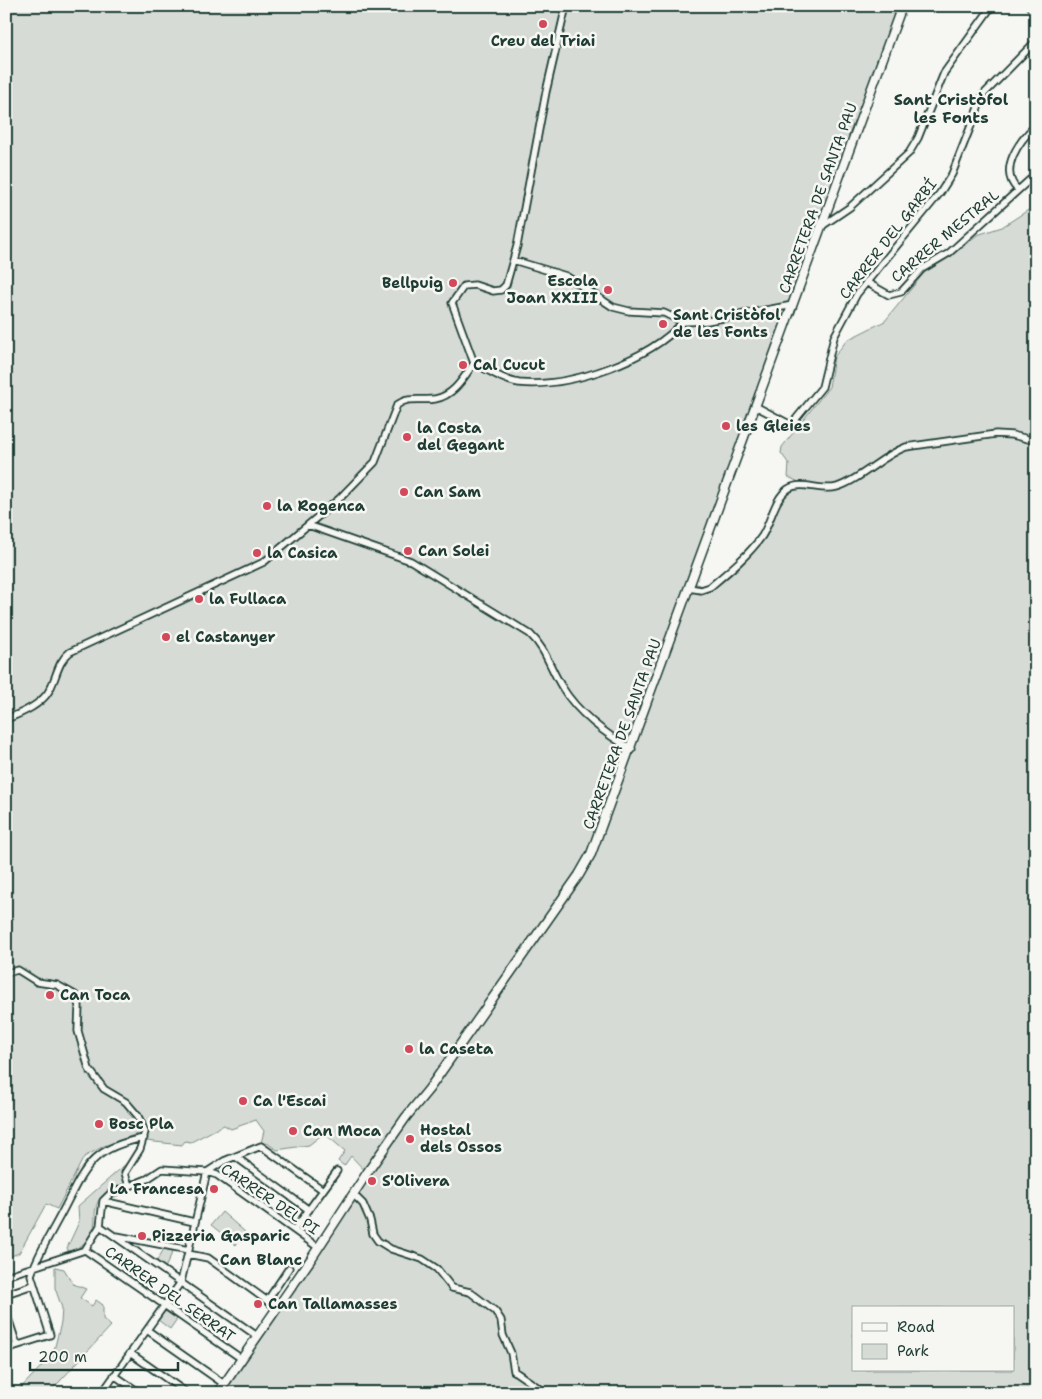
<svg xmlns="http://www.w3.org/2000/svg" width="1042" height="1399" font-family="'Shantell Sans',sans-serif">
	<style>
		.green { fill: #d6dbd6; stroke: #7a8c85; fill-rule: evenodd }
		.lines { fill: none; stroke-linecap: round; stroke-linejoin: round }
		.minor-casing { stroke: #1f3d34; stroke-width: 9 }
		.major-casing { stroke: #1f3d34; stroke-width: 11 }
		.minor { stroke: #f6f6f2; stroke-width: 5.5 }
		.major { stroke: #f6f6f2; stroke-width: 8 }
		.poi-dot { fill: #d1495b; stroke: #f6f6f2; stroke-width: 2 }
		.labels { text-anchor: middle; stroke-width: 5; stroke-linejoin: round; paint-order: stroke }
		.poi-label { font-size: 15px; font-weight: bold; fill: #1f3d34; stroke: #f6f6f2; text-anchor: start }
		.street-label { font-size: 15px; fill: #1f3d34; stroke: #f6f6f2 }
		.neighbourhood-label { font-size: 16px; font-weight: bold; fill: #1f3d34; stroke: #f6f6f2 }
	</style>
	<rect width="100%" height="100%" fill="#f6f6f2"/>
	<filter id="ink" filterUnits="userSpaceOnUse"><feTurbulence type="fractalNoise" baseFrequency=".02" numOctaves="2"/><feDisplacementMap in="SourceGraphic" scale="10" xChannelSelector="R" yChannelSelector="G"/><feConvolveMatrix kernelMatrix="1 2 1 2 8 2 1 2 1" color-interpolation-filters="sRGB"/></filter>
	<g filter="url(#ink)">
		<path class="green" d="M 6,6 L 899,6 L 688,581 L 703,586 L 714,581 L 756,540 L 783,491 L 803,484 L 788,477 L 789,464 L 781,453 L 782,447 L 829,387 L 834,357 L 847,340 L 885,321 L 924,273 L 950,257 L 977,235 L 1002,227 L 1036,205 L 1036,1393 L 218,1393 L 369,1175 L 351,1156 L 344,1166 L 338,1161 L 345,1151 L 324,1133 L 309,1145 L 277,1150 L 267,1143 L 263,1145 L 261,1143 L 264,1131 L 256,1120 L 231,1129 L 224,1125 L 191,1142 L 185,1141 L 182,1145 L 146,1141 L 128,1172 L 130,1179 L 137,1180 C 127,1183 107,1189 101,1197 C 86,1216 109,1235 69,1252 L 67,1248 L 79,1222 L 78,1206 L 135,1156 L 144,1133 L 130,1108 L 127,1112 L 133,1118 L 140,1133 L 104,1146 L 84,1157 L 57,1209 L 46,1204 L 19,1253 L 6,1258 ZM 853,1308 L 1013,1308 L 1013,1370 L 853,1370 Z
			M 222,1212 L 245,1232 L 236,1245 L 211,1225 Z
			M 164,1249 L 173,1251 L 165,1268 L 156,1262 Z
			M 55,1267 L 64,1269 L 73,1284 L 86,1289 L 80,1298 L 92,1306 L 96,1300 L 103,1305 L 103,1319 L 111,1326 L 49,1393 L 16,1393 L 53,1354 L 61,1323 L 62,1308 L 55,1288 Z
			M 165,1311 L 177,1319 L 170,1329 L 158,1320 Z"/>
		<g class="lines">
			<g class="minor-casing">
				<path id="minor" d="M 1029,6 L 1036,12
					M 1018,190 C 997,170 1020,140 1036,125
					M 822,226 L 850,207 L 909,153 L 918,138 L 944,73 L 992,6
					M 513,260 L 566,276 L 613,307 L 629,311 L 664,313 L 683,322 L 707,321 L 793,305
					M 866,282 L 889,295 L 901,292 L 922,269 L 949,253 L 1036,174
					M 474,363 C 488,370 504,381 519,383 C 570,388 649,360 683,322
					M 757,407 L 791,425 L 822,387 L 834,337 L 857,294 L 940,193 L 952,174 L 983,95 L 1036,41
					M 308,525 L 411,561 L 530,634 C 546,649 550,668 562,687 C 577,712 606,735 632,749
					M 689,588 L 701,590 L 710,587 C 728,572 749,555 762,536 C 771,522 774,499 788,489 C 802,480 821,492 837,487 C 862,479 881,456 906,447 L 996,434 L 1012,435 L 1036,441
					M 6,719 C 20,714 38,706 47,694 C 57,680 56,663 70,652 L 264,562 L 340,498 L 375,462 L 397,405 C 408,396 422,401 435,399 C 454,396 464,377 474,363 L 452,303 L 464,286 L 475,285 L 493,291 L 501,290 L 506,285 L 517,246 L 546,92 L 566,6
					M 6,973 L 18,970 L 37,982 L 57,985 L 75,995 L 79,1006 L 78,1031 L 89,1069 L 104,1089 L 126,1102 L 138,1116 L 145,1132 L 140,1149 L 125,1173 L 129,1186
					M 236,1157 L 309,1210
					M 353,1194 L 363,1204 L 370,1220 L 373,1234 L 378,1241 L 391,1249 L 422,1259 L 437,1269 L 452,1288 L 470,1292 L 495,1311 L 501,1320 L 503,1335 L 511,1353 L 514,1371 L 546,1393
					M 103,1201 L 194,1222
					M 100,1226 L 257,1336
					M 294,1230 L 337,1171
					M 117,1236 L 189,1250
					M 85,1250 L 242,1359
					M 188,1254 L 208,1258 L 277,1308
					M 6,1276 L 85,1250 L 100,1226 L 103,1201 L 110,1194 L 147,1179 L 162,1169 L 207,1172 L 224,1161 L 261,1146 L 323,1190
					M 6,1294 L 33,1285
					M 267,1301 L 289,1268
					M 6,1312 L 17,1345
					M 147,1330 L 224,1384
					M 6,1349 L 50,1335 L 31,1275 C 38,1254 50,1235 60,1216 C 84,1171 88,1148 144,1138
					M 130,1353 L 187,1393
					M 114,1375 L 140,1393
					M 102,1393 L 181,1282 L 207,1172 L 217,1175 L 319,1248"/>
			</g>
			<g class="major-casing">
				<path id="major" d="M 218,1393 L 311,1259 L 369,1170 L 406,1117 L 429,1089 L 579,875 L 591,854 L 902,6"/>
			</g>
			<use href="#minor" class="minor"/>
			<use href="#major" class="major"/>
		</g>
	</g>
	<g class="poi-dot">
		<circle cx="543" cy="24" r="5"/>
		<circle cx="453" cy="283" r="5"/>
		<circle cx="608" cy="290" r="5"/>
		<circle cx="663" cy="324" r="5"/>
		<circle cx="463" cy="365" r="5"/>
		<circle cx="726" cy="426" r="5"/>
		<circle cx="407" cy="437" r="5"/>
		<circle cx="404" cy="492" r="5"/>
		<circle cx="267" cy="506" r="5"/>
		<circle cx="408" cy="551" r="5"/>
		<circle cx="257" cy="553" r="5"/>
		<circle cx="199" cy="599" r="5"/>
		<circle cx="166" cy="637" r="5"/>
		<circle cx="50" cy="995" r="5"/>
		<circle cx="409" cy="1049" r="5"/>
		<circle cx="243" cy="1101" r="5"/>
		<circle cx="99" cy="1124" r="5"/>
		<circle cx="293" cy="1131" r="5"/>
		<circle cx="410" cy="1139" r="5"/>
		<circle cx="372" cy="1181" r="5"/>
		<circle cx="214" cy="1189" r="5"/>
		<circle cx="142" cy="1236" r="5"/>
		<circle cx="258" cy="1304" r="5"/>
	</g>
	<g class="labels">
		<g class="poi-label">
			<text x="543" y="46" text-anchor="middle">Creu del Triai</text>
			<text x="598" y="286" text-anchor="end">Escola<tspan x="598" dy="17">Joan XXIII</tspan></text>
			<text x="443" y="288" text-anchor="end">Bellpuig</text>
			<text x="673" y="320">Sant Cristòfol<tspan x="673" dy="17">de les Fonts</tspan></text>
			<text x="473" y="370">Cal Cucut</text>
			<text x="736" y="431">les Gleies</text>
			<text x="417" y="433">la Costa<tspan x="417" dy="17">del Gegant</tspan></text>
			<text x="414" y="497">Can Sam</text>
			<text x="277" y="511">la Rogenca</text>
			<text x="418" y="556">Can Solei</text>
			<text x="267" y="558">la Casica</text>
			<text x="209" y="604">la Fullaca</text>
			<text x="176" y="642">el Castanyer</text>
			<text x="60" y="1000">Can Toca</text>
			<text x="419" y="1054">la Caseta</text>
			<text x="253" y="1106">Ca l'Escai</text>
			<text x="109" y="1129">Bosc Pla</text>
			<text x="420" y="1135">Hostal<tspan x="420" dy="17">dels Ossos</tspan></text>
			<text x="303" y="1136">Can Moca</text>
			<text x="382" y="1186">S'Olivera</text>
			<text x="204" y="1194" text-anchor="end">La Francesa</text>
			<text x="152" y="1241">Pizzeria Gasparic</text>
			<text x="268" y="1309">Can Tallamasses</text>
		</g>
		<g class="street-label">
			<text transform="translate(818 198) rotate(-70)" y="5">CARRETERA DE SANTA PAU</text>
			<text transform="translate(945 236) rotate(-40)" y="5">CARRER MESTRAL</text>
			<text transform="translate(888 239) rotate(-52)" y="5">CARRER DEL GARBÍ</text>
			<text transform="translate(622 734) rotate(-70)" y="5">CARRETERA DE SANTA PAU</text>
			<text transform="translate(270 1199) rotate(34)" y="5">CARRER DEL PI</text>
			<text transform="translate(170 1294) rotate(35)" y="5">CARRER DEL SERRAT</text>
		</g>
		<g class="neighbourhood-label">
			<text x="951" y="105">Sant Cristòfol<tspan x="951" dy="18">les Fonts</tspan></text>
			<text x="261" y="1265">Can Blanc</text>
		</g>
	</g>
	<rect width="1042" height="1399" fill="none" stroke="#f6f6f2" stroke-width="25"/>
	<rect x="12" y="12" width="1017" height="1374" fill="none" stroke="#1f3d34" stroke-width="2" filter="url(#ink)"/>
	<rect x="852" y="1306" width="162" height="65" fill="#f6f6f2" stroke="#a0aca6"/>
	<rect x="862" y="1323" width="25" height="8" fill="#f6f6f2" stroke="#a0aca6"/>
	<text x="897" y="1332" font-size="15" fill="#1f3d34">Road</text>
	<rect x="862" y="1344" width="25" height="15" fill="#d6dbd6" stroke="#a0aca6"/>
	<text x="897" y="1356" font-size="15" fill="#1f3d34">Park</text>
	<path d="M30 1362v8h148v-8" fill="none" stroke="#1f3d34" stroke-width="2.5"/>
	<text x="38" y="1362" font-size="15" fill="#1f3d34" stroke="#f6f6f2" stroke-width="4" paint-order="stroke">200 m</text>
</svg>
